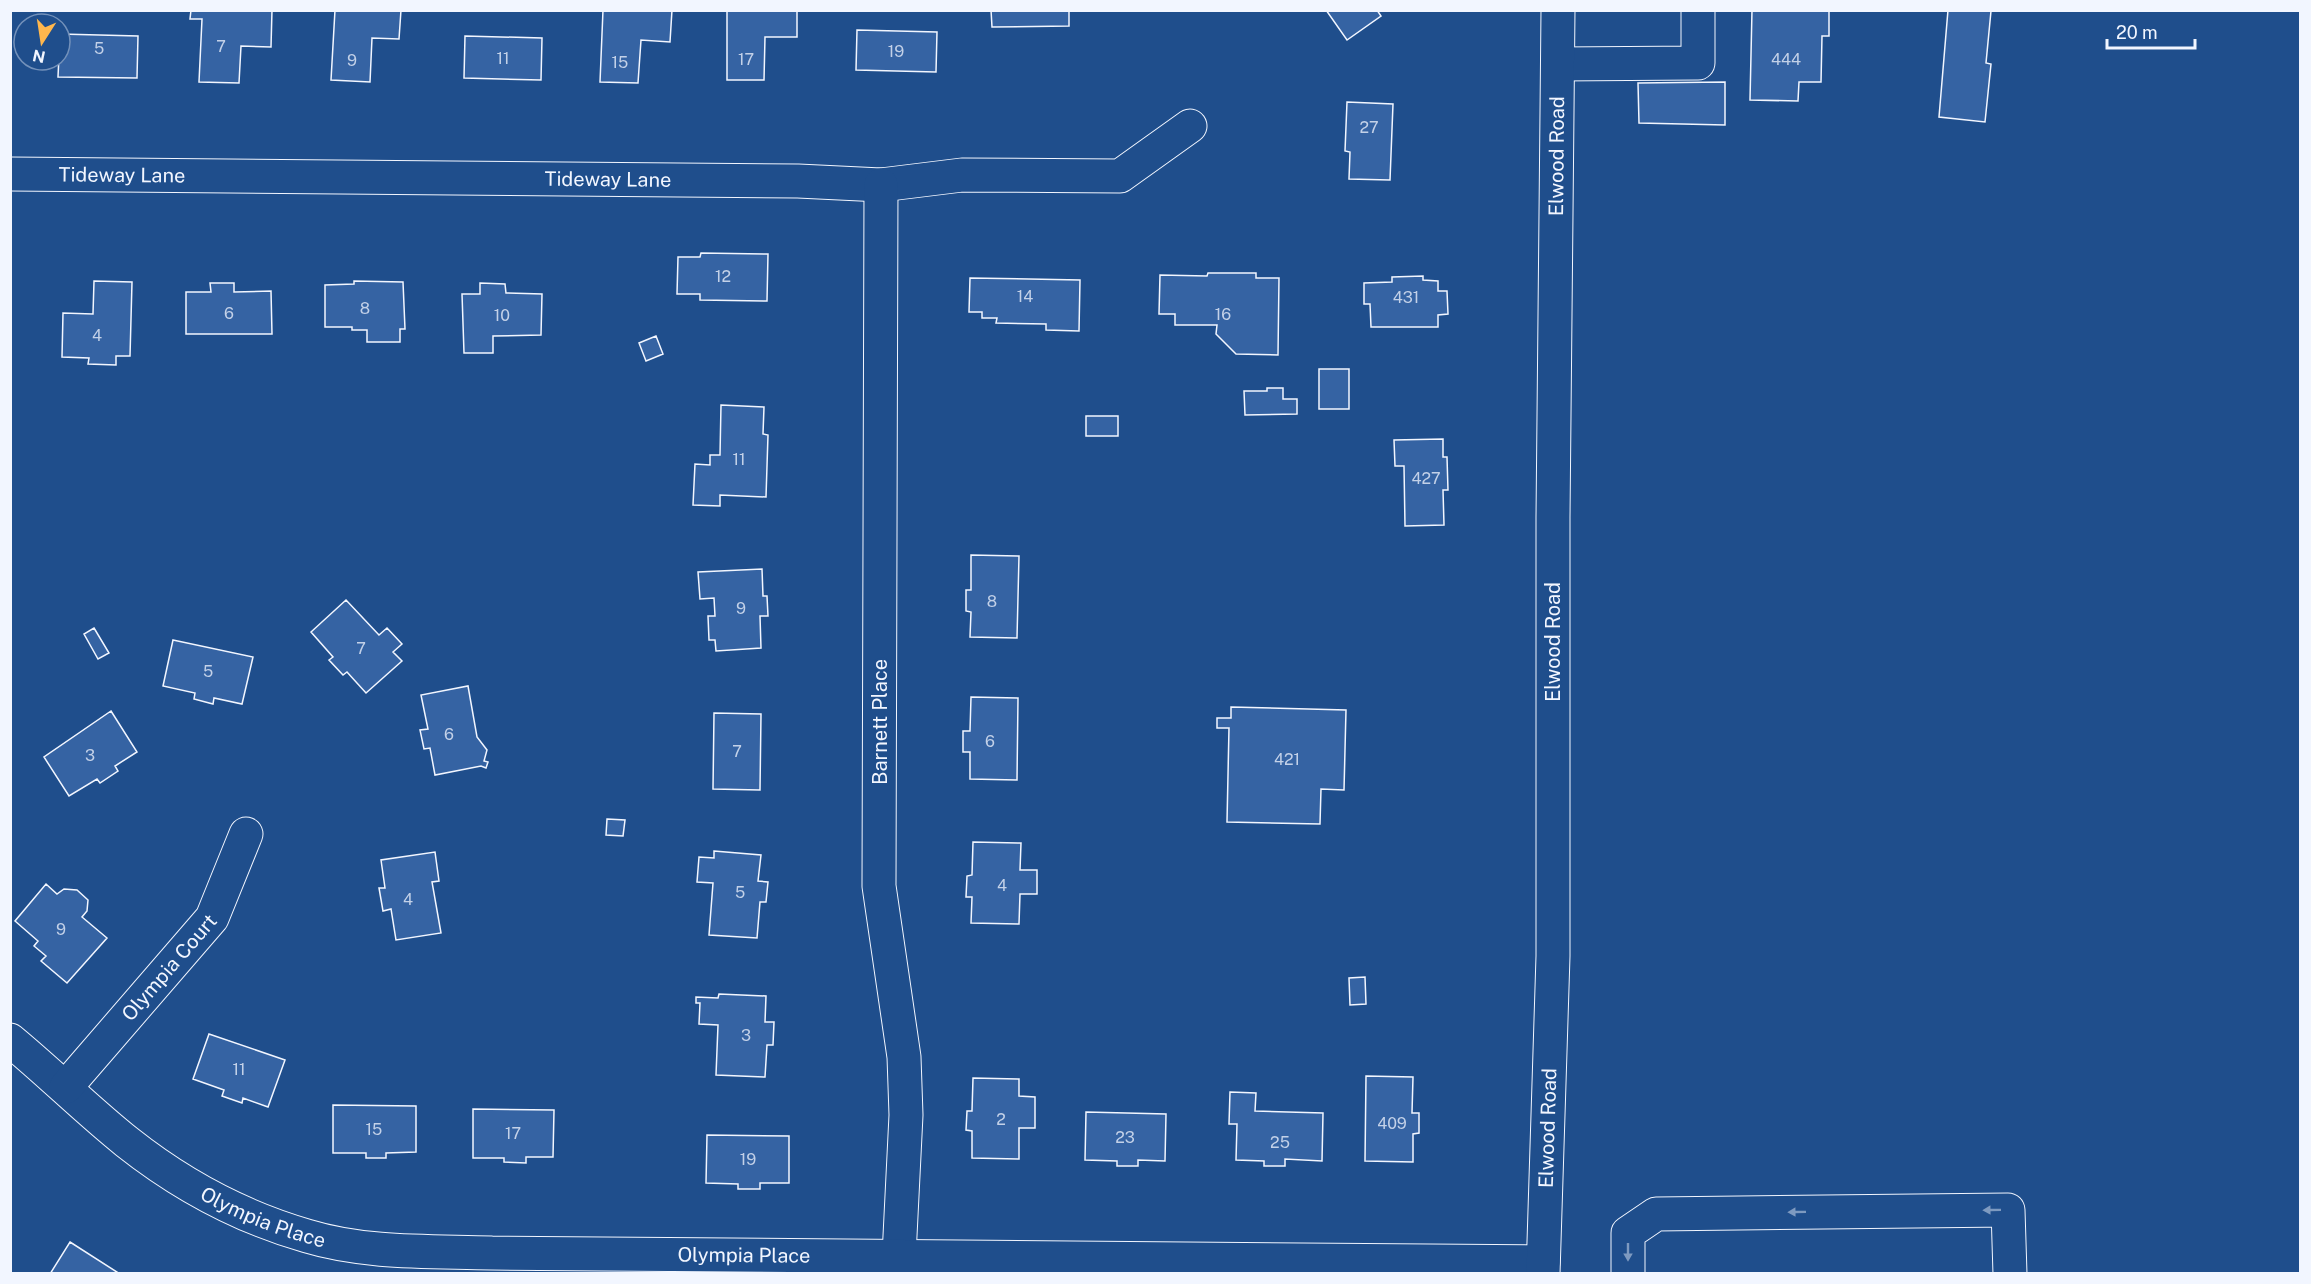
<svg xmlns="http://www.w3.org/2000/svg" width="2311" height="1284" font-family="'Public Sans',sans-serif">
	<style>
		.building { fill: #3563a3; stroke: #f2f6ff; stroke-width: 1.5 }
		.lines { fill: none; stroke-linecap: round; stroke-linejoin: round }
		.minor-casing { stroke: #f2f6ff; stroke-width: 35 }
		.major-casing { stroke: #f2f6ff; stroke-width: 35 }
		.minor { stroke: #1f4e8c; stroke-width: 33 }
		.major { stroke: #1f4e8c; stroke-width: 33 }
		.oneway { fill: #7e9ac0 }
		.labels { text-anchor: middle; stroke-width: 4.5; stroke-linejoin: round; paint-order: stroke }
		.number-label { font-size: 16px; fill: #c3d1e8 }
		.street-label { font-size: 20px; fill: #f2f6ff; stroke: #1f4e8c }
	</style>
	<rect width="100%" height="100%" fill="#1f4e8c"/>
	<path class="building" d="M 191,10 L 272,10 L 271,47 L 241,46 L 239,83 L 199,82 L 202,19 L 190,19 Z
		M 335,10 L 401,10 L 399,39 L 372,38 L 370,82 L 331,80 Z
		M 603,10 L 672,10 L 670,42 L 641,40 L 638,83 L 600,82 Z
		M 727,10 L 797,10 L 797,37 L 765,37 L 764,80 L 727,80 Z
		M 991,10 L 1069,10 L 1069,26 L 992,27 Z
		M 1326,10 L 1377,10 L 1381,16 L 1347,40 Z
		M 1752,10 L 1829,10 L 1829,36 L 1822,36 L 1821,82 L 1799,82 L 1798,101 L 1750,100 Z
		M 1948,10 L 1991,11 L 1986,63 L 1991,64 L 1985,122 L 1939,117 Z
		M 857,30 L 937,32 L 936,72 L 856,70 Z
		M 60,34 L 138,36 L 137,78 L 58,77 Z
		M 465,36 L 542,38 L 541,80 L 464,78 Z
		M 1725,82 L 1725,125 L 1639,123 L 1638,83 Z
		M 1347,102 L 1393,104 L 1390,180 L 1349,179 L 1350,152 L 1345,151 Z
		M 701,253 L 768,254 L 767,301 L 700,300 L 700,294 L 677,294 L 678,257 L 700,257 Z
		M 1208,273 L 1256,273 L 1256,278 L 1279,278 L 1278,355 L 1236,354 L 1216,334 L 1217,325 L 1175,325 L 1175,314 L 1159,314 L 1160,275 L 1207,276 Z
		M 1423,276 L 1423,280 L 1438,281 L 1438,291 L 1447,291 L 1448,314 L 1438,315 L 1438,327 L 1371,327 L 1370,304 L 1364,304 L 1364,283 L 1392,282 L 1392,277 Z
		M 970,278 L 1080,280 L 1079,331 L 1046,330 L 1046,324 L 996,323 L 997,318 L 982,318 L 982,312 L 969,312 Z
		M 94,281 L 132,282 L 130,356 L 116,356 L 116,365 L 88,364 L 89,358 L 62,357 L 63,313 L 93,314 Z
		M 354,281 L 403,282 L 405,329 L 400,329 L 400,342 L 367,342 L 367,330 L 352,330 L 352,327 L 325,327 L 325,285 L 354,284 Z
		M 210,283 L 234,283 L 234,292 L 271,291 L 272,334 L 186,334 L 186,292 L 211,292 Z
		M 480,283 L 505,284 L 506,293 L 542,294 L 541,335 L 493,336 L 493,353 L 464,353 L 462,294 L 480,294 Z
		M 656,336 L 663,354 L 646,361 L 639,343 Z
		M 1319,369 L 1349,369 L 1349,409 L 1319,409 Z
		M 1267,388 L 1283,388 L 1283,399 L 1297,399 L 1297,414 L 1245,415 L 1244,391 L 1267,391 Z
		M 721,405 L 764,407 L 763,434 L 768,435 L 766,497 L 720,495 L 720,506 L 693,505 L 695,464 L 710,465 L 710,455 L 720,455 Z
		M 1086,416 L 1118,416 L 1118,436 L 1086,436 Z
		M 1443,439 L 1443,457 L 1447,457 L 1448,490 L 1443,490 L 1444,525 L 1405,526 L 1404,466 L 1395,466 L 1394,440 Z
		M 971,555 L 1019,556 L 1017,638 L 970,637 L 971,612 L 966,611 L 966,590 L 971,590 Z
		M 762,569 L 763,596 L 767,596 L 768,616 L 760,616 L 761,648 L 716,651 L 715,640 L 709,640 L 708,616 L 715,616 L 714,598 L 700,599 L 698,572 Z
		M 346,600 L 379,635 L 387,628 L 402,644 L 393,652 L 402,661 L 366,693 L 347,672 L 343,675 L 329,660 L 333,657 L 311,632 Z
		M 94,628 L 109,653 L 98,659 L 84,634 Z
		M 173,640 L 253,657 L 242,704 L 214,698 L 213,704 L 194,699 L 195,693 L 163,686 Z
		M 468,686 L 477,737 L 487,750 L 484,761 L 488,762 L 486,768 L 481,766 L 435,775 L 430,748 L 424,749 L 420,730 L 428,729 L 421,695 Z
		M 971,697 L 1018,698 L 1017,780 L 970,779 L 970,752 L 963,752 L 963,731 L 970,731 Z
		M 1231,707 L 1346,710 L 1344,790 L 1321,789 L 1320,824 L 1227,822 L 1229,728 L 1217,728 L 1217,718 L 1231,718 Z
		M 111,711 L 137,752 L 115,766 L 118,771 L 100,783 L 97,779 L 69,796 L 44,757 Z
		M 714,713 L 761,714 L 760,790 L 713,789 Z
		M 607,819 L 625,820 L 623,836 L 606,835 Z
		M 973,842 L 1021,843 L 1020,870 L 1037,870 L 1037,894 L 1020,894 L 1019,924 L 971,923 L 972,897 L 966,897 L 967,876 L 972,875 Z
		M 714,851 L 761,855 L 758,881 L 768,882 L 766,902 L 760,902 L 757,938 L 709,935 L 713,883 L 697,882 L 699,857 L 714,858 Z
		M 435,852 L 439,881 L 432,882 L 441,933 L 396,940 L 391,909 L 383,911 L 379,888 L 385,888 L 381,860 Z
		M 46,884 L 57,894 L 64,889 L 77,890 L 88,900 L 87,911 L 82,917 L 107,938 L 67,983 L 41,961 L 46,956 L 34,946 L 38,941 L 15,921 Z
		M 1365,977 L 1366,1004 L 1350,1005 L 1349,978 Z
		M 719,994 L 766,996 L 765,1022 L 774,1022 L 773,1045 L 767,1045 L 765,1077 L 716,1075 L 718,1025 L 699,1024 L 700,1003 L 696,1003 L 696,997 L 718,998 Z
		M 209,1034 L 285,1060 L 268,1107 L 243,1098 L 242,1103 L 222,1096 L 224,1090 L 193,1079 Z
		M 1366,1076 L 1413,1077 L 1412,1113 L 1419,1113 L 1419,1133 L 1413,1134 L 1413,1162 L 1365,1161 Z
		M 973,1078 L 1019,1079 L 1019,1096 L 1035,1097 L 1035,1128 L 1019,1128 L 1019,1159 L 972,1158 L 972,1131 L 966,1130 L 967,1111 L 972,1111 Z
		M 1230,1092 L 1256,1093 L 1255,1111 L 1323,1113 L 1322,1161 L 1285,1159 L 1285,1166 L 1264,1166 L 1264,1161 L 1236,1160 L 1237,1124 L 1229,1124 Z
		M 333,1105 L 416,1106 L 416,1152 L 386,1153 L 386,1158 L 366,1158 L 366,1153 L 333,1153 Z
		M 473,1109 L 554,1110 L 553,1157 L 526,1157 L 526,1163 L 504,1162 L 504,1158 L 473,1158 Z
		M 1086,1112 L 1166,1114 L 1165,1161 L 1138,1160 L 1138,1166 L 1117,1166 L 1117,1161 L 1085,1160 Z
		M 707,1135 L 789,1136 L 789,1183 L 760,1183 L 760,1189 L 738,1189 L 738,1184 L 706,1183 Z
		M 70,1242 L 120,1274 L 50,1274 Z"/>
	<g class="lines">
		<g class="minor-casing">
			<g id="minor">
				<path d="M 1558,64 L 1698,63 L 1698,10"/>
				<path id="s1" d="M 10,174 L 798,181 L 881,185 L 962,175 L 1120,176 L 1190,126"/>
				<path d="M 881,185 L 879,886 L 904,1057 L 906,1115 L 899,1256"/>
				<path id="s2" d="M 10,1040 C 50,1073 87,1110 127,1142 C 180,1184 241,1217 307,1236 C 366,1254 431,1251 492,1253 L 1543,1262"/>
				<path id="s3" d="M 66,1087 L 212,918 L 246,834"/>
				<path d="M 1628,1274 L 1628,1233 L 1656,1214 L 2008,1210 L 2010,1274"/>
			</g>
		</g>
		<g class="major-casing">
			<g id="major">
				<path id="s4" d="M 1543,1274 L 1553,956 L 1553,518 L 1558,10"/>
			</g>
		</g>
		<use href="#minor" class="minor"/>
		<use href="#major" class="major"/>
	</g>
	<defs><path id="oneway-solid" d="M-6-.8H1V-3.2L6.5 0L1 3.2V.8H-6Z" transform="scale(1.5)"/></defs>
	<g class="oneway">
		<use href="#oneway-solid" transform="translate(1992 1210) rotate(179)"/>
		<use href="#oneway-solid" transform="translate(1797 1212) rotate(179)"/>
		<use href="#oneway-solid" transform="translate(1628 1252) rotate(90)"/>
	</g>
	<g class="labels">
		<g class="number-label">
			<text x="221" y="52">7</text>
			<text x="99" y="54">5</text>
			<text x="896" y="57">19</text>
			<text x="503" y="64">11</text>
			<text x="746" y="65">17</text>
			<text x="1786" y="65">444</text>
			<text x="352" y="66">9</text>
			<text x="620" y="68">15</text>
			<text x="1369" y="133">27</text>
			<text x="723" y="282">12</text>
			<text x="1025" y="302">14</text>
			<text x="1406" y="303">431</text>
			<text x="365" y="314">8</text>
			<text x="229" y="319">6</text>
			<text x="1223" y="320">16</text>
			<text x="502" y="321">10</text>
			<text x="97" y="341">4</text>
			<text x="739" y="465">11</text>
			<text x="1426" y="484">427</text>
			<text x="992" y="607">8</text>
			<text x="741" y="614">9</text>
			<text x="361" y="654">7</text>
			<text x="208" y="677">5</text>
			<text x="449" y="740">6</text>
			<text x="990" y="747">6</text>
			<text x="737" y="757">7</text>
			<text x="90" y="761">3</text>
			<text x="1287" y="765">421</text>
			<text x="1002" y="891">4</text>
			<text x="740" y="898">5</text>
			<text x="408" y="905">4</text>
			<text x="61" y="935">9</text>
			<text x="746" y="1041">3</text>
			<text x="239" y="1075">11</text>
			<text x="1001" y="1125">2</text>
			<text x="1392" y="1129">409</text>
			<text x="374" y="1135">15</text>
			<text x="513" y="1139">17</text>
			<text x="1125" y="1143">23</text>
			<text x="1280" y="1148">25</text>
			<text x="748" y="1165">19</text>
		</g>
		<g class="street-label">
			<text dy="7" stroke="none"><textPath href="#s4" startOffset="1118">Elwood Road</textPath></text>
			<text dy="7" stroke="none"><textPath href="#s1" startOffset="112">Tideway Lane</textPath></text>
			<text dy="7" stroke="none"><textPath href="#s1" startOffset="598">Tideway Lane</textPath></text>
			<text transform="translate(1553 642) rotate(-90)" y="7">Elwood Road</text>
			<text transform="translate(880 722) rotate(-90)" y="7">Barnett Place</text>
			<text dy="7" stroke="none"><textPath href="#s3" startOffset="158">Olympia Court</textPath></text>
			<text dy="7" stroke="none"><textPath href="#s4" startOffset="146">Elwood Road</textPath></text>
			<text dy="7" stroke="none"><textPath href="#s2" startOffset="312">Olympia Place</textPath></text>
			<text dy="7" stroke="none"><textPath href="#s2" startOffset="798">Olympia Place</textPath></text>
		</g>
	</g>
	<rect width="2311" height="1284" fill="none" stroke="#f2f6ff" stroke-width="24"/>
	<g transform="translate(42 42) rotate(192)"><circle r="28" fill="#1f4e8c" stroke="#7391ba" stroke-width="1.5"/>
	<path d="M0-4.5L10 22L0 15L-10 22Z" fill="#ffb74d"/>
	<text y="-9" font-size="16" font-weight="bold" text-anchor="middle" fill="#f2f6ff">N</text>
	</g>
	<path d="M2107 39v9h88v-9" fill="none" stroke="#f2f6ff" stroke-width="3"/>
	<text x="2116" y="39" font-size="18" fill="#f2f6ff" stroke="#1f4e8c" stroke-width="4.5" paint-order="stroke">20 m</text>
</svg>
